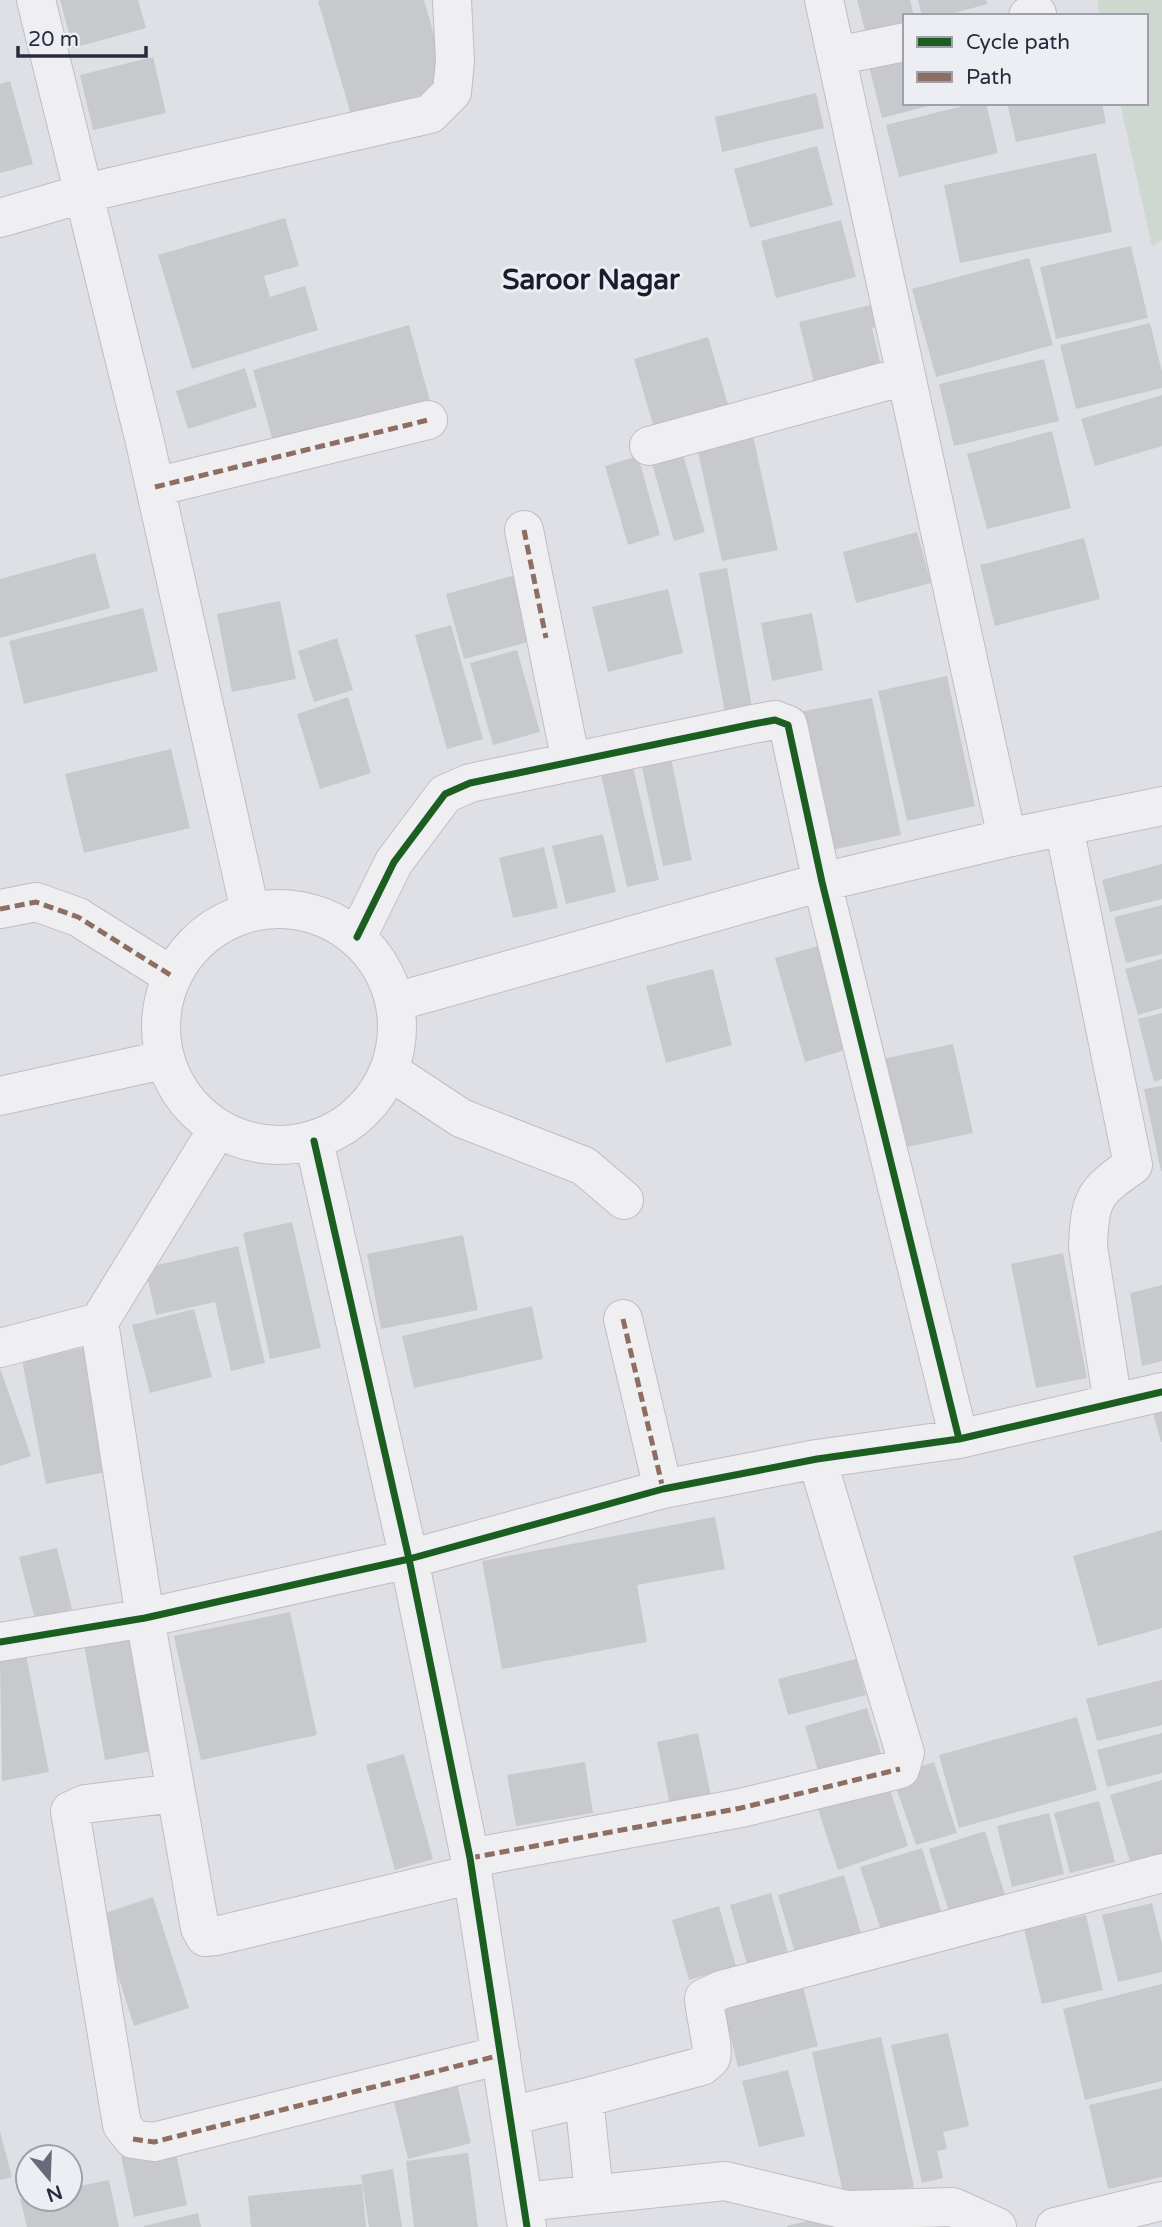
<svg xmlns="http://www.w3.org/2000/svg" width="1162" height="2227" font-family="'Varela Round',sans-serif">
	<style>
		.green { fill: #ced7d0 }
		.building { fill: #c8c9cd }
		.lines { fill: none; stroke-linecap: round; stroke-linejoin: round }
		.minor-casing { stroke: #bebec3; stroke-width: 40 }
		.minor { stroke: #efeff1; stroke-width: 38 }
		.quiet { stroke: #8d6e63; stroke-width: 5; stroke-dasharray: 10 5; stroke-linecap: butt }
		.cycleway-casing { stroke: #edeef4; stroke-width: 11 }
		.cycleway { stroke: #1b5e20; stroke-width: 7 }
		.labels { text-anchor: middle; stroke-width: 6; stroke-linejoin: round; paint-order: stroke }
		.district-label { font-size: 28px; font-weight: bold; fill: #1a1d2d; stroke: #edeef4 }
	</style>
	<rect width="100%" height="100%" fill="#dfe0e5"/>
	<path class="green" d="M 1097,0 L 1162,0 L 1162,240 L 1152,246 L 1120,103 L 1146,103 L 1146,16 L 1100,16 Z"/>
	<path class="building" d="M 60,0 L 138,0 L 146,28 L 73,48 Z
		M 322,0 L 424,0 L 449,87 L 351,115 L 318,1 Z
		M 857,0 L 910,0 L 914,16 L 905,16 L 905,23 L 866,34 Z
		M 918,0 L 986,0 L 988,4 L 943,16 L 922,16 Z
		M 905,52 L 905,103 L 936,104 L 882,118 L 868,62 Z
		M 153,57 L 166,113 L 93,130 L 80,75 Z
		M 10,81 L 33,164 L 0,173 L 0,84 Z
		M 816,93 L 824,128 L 722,152 L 715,117 Z
		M 975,103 L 986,103 L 998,153 L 899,177 L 886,125 Z
		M 1007,103 L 1102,103 L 1106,123 L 1016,142 Z
		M 817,146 L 833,205 L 750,228 L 734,169 Z
		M 1096,153 L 1112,232 L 960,263 L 944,185 Z
		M 285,218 L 299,266 L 264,276 L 270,297 L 305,286 L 318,330 L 192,369 L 158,255 Z
		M 841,220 L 856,277 L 776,298 L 761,241 Z
		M 1131,246 L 1148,318 L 1056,339 L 1040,267 Z
		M 1029,258 L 1053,345 L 936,377 L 912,289 Z
		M 883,302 L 887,324 L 872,328 L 884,379 L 817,394 L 799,322 Z
		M 1150,323 L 1162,372 L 1162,388 L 1076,409 L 1060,345 Z
		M 409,325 L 432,408 L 276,452 L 253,370 Z
		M 708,337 L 730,411 L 655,432 L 634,359 Z
		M 1044,359 L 1059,421 L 954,446 L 939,384 Z
		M 245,368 L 257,407 L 188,429 L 176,391 Z
		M 1162,395 L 1162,446 L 1095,466 L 1081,419 Z
		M 752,431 L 778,550 L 722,561 L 696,443 Z
		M 1052,431 L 1071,508 L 987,529 L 967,454 Z
		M 681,447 L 705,532 L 674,541 L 650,456 Z
		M 638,456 L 660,535 L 628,545 L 605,466 Z
		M 917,532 L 931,583 L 856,603 L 843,552 Z
		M 1084,538 L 1100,599 L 995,626 L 980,565 Z
		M 95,553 L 110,608 L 0,638 L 0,579 Z
		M 727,568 L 753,713 L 726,718 L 699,573 Z
		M 526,572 L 544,638 L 464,659 L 446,594 Z
		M 668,589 L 683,653 L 608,672 L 592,607 Z
		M 280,601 L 296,679 L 232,692 L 217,614 Z
		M 143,608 L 158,671 L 24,704 L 9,641 Z
		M 812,613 L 823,670 L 772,681 L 761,623 Z
		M 451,625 L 483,739 L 447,749 L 415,635 Z
		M 337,638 L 353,690 L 314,702 L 298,651 Z
		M 517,650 L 540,732 L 493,745 L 470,663 Z
		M 947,676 L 975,806 L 907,821 L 878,691 Z
		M 348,697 L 371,773 L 320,789 L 297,714 Z
		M 872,698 L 901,835 L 827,851 L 794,713 Z
		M 171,749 L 190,828 L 84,853 L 65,774 Z
		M 670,753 L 692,860 L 663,866 L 640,758 Z
		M 631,758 L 659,880 L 627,887 L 599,766 Z
		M 603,834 L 616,892 L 566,904 L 552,846 Z
		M 544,847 L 558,908 L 513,918 L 499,858 Z
		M 1162,864 L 1162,899 L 1110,912 L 1102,880 Z
		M 1162,905 L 1162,954 L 1126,963 L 1114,917 Z
		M 825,944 L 855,1047 L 805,1062 L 775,958 Z
		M 1162,959 L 1162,1008 L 1138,1015 L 1125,969 Z
		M 713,969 L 732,1045 L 666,1063 L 646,986 Z
		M 1162,1013 L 1162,1079 L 1154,1082 L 1138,1019 Z
		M 953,1044 L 973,1133 L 893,1150 L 873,1061 Z
		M 1162,1086 L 1162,1171 L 1161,1171 L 1144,1089 Z
		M 292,1222 L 321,1348 L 270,1359 L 243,1233 Z
		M 463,1235 L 478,1310 L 381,1329 L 367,1254 Z
		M 238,1246 L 265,1363 L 231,1371 L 215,1302 L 156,1315 L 145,1268 Z
		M 1063,1253 L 1087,1378 L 1036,1388 L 1011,1264 Z
		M 1162,1285 L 1162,1361 L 1142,1366 L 1130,1293 Z
		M 532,1306 L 543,1359 L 414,1388 L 402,1336 Z
		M 194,1309 L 212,1377 L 150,1393 L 132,1325 Z
		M 92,1346 L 116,1470 L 46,1484 L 22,1360 Z
		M 0,1368 L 31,1456 L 0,1466 Z
		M 1162,1410 L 1162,1442 L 1161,1442 L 1153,1413 Z
		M 715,1517 L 725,1569 L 637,1585 L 647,1642 L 502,1669 L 482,1561 Z
		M 1162,1530 L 1162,1628 L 1098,1646 L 1073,1556 Z
		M 57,1548 L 72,1609 L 35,1619 L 19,1557 Z
		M 290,1612 L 317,1735 L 201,1760 L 174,1636 Z
		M 131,1636 L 152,1751 L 105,1760 L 84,1645 Z
		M 26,1655 L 49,1772 L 2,1781 L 0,1660 Z
		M 856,1659 L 866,1695 L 788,1715 L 778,1679 Z
		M 1162,1680 L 1162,1725 L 1097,1741 L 1086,1699 Z
		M 867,1708 L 884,1763 L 821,1781 L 805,1726 Z
		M 1077,1717 L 1097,1790 L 959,1828 L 939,1755 Z
		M 698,1733 L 711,1796 L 670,1805 L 657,1742 Z
		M 1162,1733 L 1162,1773 L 1107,1787 L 1097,1750 Z
		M 404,1754 L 433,1859 L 395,1870 L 366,1765 Z
		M 585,1762 L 593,1813 L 516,1826 L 507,1775 Z
		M 934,1762 L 957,1833 L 916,1845 L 892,1776 Z
		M 887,1780 L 908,1846 L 838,1870 L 816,1803 Z
		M 1162,1780 L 1162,1856 L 1131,1865 L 1110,1795 Z
		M 1099,1801 L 1115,1862 L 1070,1873 L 1054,1813 Z
		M 1049,1813 L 1064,1874 L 1012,1887 L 997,1826 Z
		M 985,1831 L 1005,1895 L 949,1912 L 929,1849 Z
		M 922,1848 L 942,1914 L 882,1933 L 860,1867 Z
		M 844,1875 L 863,1940 L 797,1960 L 778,1895 Z
		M 771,1893 L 788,1953 L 747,1964 L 730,1905 Z
		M 153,1897 L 189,2008 L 134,2026 L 99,1915 Z
		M 1152,1903 L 1162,1944 L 1162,1972 L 1118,1982 L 1102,1915 Z
		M 719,1906 L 736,1966 L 689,1980 L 672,1920 Z
		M 1086,1915 L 1103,1990 L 1042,2004 L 1024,1929 Z
		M 801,1978 L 818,2046 L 738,2067 L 721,1998 Z
		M 1162,1984 L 1162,2081 L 1085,2100 L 1063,2009 Z
		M 948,2033 L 969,2126 L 943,2132 L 947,2149 L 937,2151 L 943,2178 L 922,2183 L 891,2045 Z
		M 881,2037 L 914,2187 L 845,2202 L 812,2052 Z
		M 788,2070 L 805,2136 L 759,2147 L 742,2081 Z
		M 455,2075 L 471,2143 L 408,2159 L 391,2090 Z
		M 1162,2088 L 1162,2177 L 1108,2189 L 1089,2105 Z
		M 0,2131 L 12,2177 L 0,2180 Z
		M 174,2144 L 187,2205 L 134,2217 L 121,2156 Z
		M 468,2153 L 478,2227 L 414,2227 L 406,2161 Z
		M 393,2169 L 402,2227 L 369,2227 L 361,2175 Z
		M 109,2180 L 119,2227 L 27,2227 L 20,2199 L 70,2199 L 70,2188 Z
		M 362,2184 L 366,2227 L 251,2227 L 248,2196 Z
		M 198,2213 L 201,2227 L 144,2227 L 144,2226 Z
		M 835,2214 L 838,2227 L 787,2227 L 787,2226 Z"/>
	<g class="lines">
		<g class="minor-casing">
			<path id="minor" d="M 36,0 L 144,438 L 250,911
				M 824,0 L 1007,838
				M 1028,16 L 1037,14
				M 836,56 L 905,42
				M 0,218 L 85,193 L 430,114 L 452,92 L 455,61 L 452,0
				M 649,446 L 905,376
				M 155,487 L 428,420
				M 524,530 L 571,762
				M 1064,827 L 1133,1165 C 1093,1193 1090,1198 1088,1247 L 1113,1403
				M161 1027a118 118 0 1 1 236 0a118 118 0 1 1-236 0Z
				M 0,909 L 36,902 L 78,917 L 172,976
				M 357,937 L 394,862 L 445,794 L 470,783 L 753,724 L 775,720 L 788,725 L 822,882 L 959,1439
				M 395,1002 L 822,882 L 1007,838 L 1162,806
				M 390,1071 L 461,1118 L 584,1166 L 624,1200
				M 0,1096 L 163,1060
				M 314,1141 L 409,1559 L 470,1858 L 527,2227
				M 623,1319 L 663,1489
				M 99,1322 L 145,1618 L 200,1928 L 205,1937 L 216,1936 L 473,1874
				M 0,1348 L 99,1322 L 217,1130
				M 0,1642 L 145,1618 L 409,1559 L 663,1489 L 817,1459 L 959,1439 L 1162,1392
				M 176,1793 L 85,1804 L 70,1811 L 122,2125 L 133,2139 L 154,2142 L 501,2055
				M 470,1858 L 741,1808 L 900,1769 L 905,1753 L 817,1459
				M 510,2116 L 584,2098
				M 594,2194 L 584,2098 L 702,2066 C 705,2063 709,2061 711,2058 C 715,2050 704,2012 704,1998 L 721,1990 L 1162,1873
				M 523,2202 L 725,2181 L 846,2210 L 953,2207 L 997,2227
				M 1055,2227 L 1162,2201"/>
		</g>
		<use href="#minor" class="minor"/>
		<path class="quiet" d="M 155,487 L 428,420
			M 524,530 L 546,638
			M 0,909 L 36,902 L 78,917 L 172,976
			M 623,1319 L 663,1489
			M 470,1858 L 741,1808 L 900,1769
			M 133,2139 L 154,2142 L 501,2055"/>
		<g class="cycleway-casing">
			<path id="cycleway" d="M 357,937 L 394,862 L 445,794 L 470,783 L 753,724 L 775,720 L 788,725 L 822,882 L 959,1439
				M 314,1141 L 409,1559 L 470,1858 L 527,2227
				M 0,1642 L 145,1618 L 409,1559 L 663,1489 L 817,1459 L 959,1439 L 1162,1392"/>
		</g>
		<use href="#cycleway" class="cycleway"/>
	</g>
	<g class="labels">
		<g class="district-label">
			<text x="591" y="289">Saroor Nagar</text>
		</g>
	</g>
	<rect x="903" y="14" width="245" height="91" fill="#edeef4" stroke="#9ea0ab" stroke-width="2"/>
	<rect x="917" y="37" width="35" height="10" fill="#1b5e20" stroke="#9ea0ab" stroke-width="2"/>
	<text x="966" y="49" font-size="21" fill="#272b3d">Cycle path</text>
	<rect x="917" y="72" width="35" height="10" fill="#8d6e63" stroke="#9ea0ab" stroke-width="2"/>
	<text x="966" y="84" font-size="21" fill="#272b3d">Path</text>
	<g transform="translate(49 2178) rotate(161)"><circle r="33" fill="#edeef4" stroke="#9ea0ab" stroke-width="2"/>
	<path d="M0-5L12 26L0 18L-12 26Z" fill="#676a78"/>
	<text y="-10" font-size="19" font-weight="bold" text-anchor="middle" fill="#272b3d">N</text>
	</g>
	<path d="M18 46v10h128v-10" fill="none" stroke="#272b3d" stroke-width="3.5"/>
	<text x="28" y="46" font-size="21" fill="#272b3d" stroke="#edeef4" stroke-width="5" paint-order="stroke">20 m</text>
</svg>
